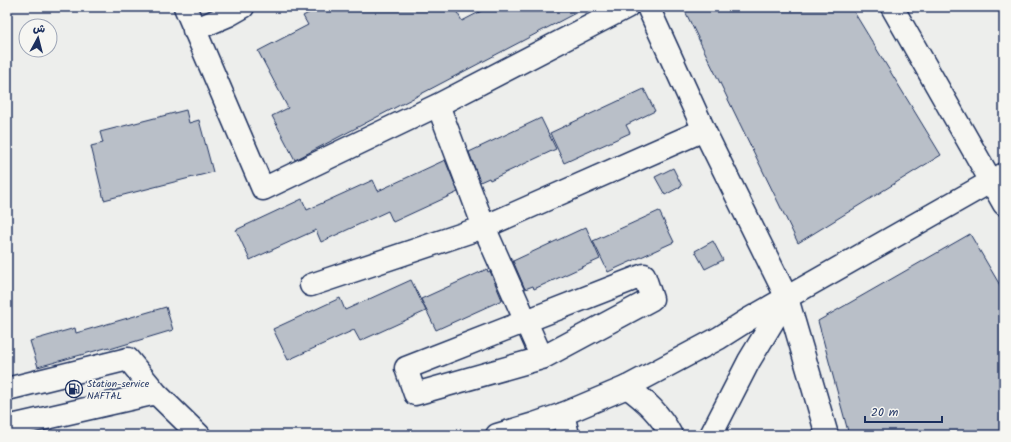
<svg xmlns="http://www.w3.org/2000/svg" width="1011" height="442" font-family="Kalam,'Playpen Sans Arabic',sans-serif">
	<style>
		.building { fill: #b9bfc8; stroke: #1b2f5e }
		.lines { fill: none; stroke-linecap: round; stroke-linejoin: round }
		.street-casing { stroke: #1b2f5e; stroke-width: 25 }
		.secondary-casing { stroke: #1b2f5e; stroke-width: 25 }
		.primary-casing { stroke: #1b2f5e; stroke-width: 25 }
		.street { stroke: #f6f6f2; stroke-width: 22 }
		.secondary { stroke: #f6f6f2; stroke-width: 22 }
		.primary { stroke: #f6f6f2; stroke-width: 22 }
		.labels { text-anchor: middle; stroke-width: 3; stroke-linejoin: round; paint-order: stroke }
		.poi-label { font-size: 10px; fill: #1b2f5e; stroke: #f6f6f2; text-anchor: start }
	</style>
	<rect width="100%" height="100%" fill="#edeeec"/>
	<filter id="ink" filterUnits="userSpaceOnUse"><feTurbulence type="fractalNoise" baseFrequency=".025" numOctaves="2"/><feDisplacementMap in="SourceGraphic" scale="8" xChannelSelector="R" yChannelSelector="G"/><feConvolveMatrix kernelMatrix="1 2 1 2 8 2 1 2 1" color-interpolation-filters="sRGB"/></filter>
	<g filter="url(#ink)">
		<path class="building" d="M 320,7 L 454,7 L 462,21 L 489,7 L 587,7 L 295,160 L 272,116 L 288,108 L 258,51 L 308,25 L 303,16 Z
			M 683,7 L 851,7 L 941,155 L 798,243 Z
			M 644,89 L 655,111 L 626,125 L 630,133 L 564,163 L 550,133 Z
			M 186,110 L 189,123 L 199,120 L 213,172 L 104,200 L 91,146 L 103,143 L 100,132 Z
			M 541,118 L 556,149 L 490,180 L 489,178 L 480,182 L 469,152 Z
			M 445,160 L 458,192 L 393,222 L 388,211 L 321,242 L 316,230 L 250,260 L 236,230 L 302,199 L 307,210 L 373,180 L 378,191 Z
			M 673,168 L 682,186 L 665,195 L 655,177 Z
			M 659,211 L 674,242 L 608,272 L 593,241 Z
			M 586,227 L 600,259 L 534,289 L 533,286 L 525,289 L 513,261 Z
			M 970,234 L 1004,292 L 1004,435 L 849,435 L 818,321 Z
			M 713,241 L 723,260 L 705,269 L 695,251 Z
			M 487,269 L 488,272 L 490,271 L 502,300 L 436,330 L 421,299 Z
			M 411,280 L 426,311 L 360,341 L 354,330 L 288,360 L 273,329 L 340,298 L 345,310 Z
			M 166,307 L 173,330 L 110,349 L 109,347 L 38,367 L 30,341 L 75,328 L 76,333 Z"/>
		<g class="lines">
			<g class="street-casing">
				<path id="street" d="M 185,7 L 263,189 L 438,105 L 627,7
					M 648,7 L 704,130 L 787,298
					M 892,7 L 1004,204
					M 194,30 L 229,15 L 243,7
					M 438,105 L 484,227 L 542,358 L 652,299 L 644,275 L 406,368 L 415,394 L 542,358
					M 311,285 L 484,227 L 704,130
					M 7,389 L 128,359 L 156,393
					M 563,414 L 568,435
					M 7,427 L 156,393 L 199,435"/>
			</g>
			<g class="secondary-casing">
				<path id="secondary" d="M 787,298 L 827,435
					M 627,387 C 646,401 660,414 671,435
					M 711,435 L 749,361 L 787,298"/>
			</g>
			<g class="primary-casing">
				<path id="primary" d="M 497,435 L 534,424 L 563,414 L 627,387 L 719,338 L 749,319 L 1004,174"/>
			</g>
			<use href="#street" class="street"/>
			<use href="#secondary" class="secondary"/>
			<use href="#primary" class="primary"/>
		</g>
	</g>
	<defs>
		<g id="fuel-ring" transform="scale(0.9)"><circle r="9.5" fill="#f6f6f2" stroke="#1b2f5e" stroke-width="1.5"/><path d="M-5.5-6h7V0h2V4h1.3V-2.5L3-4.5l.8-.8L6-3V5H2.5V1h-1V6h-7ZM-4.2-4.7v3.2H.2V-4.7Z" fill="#1b2f5e"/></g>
	</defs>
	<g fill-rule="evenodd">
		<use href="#fuel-ring" x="74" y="389"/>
	</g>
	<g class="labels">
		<g class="poi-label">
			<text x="87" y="387">Station-service<tspan x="87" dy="12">NAFTAL</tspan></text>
		</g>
	</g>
	<rect width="1011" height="442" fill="none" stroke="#f6f6f2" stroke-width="24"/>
	<rect x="12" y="12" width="987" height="418" fill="none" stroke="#1b2f5e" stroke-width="1.5" filter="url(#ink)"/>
	<g transform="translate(38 38) rotate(7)"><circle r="19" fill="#f6f6f2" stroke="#9ea6b7"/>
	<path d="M0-3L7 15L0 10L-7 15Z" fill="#1b2f5e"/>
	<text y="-6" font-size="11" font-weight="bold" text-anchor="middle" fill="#1b2f5e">ش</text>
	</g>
	<path d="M865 416v6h77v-6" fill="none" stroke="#1b2f5e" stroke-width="2"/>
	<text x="871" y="416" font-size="12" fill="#1b2f5e" stroke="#f6f6f2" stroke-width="3" paint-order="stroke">20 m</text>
</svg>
